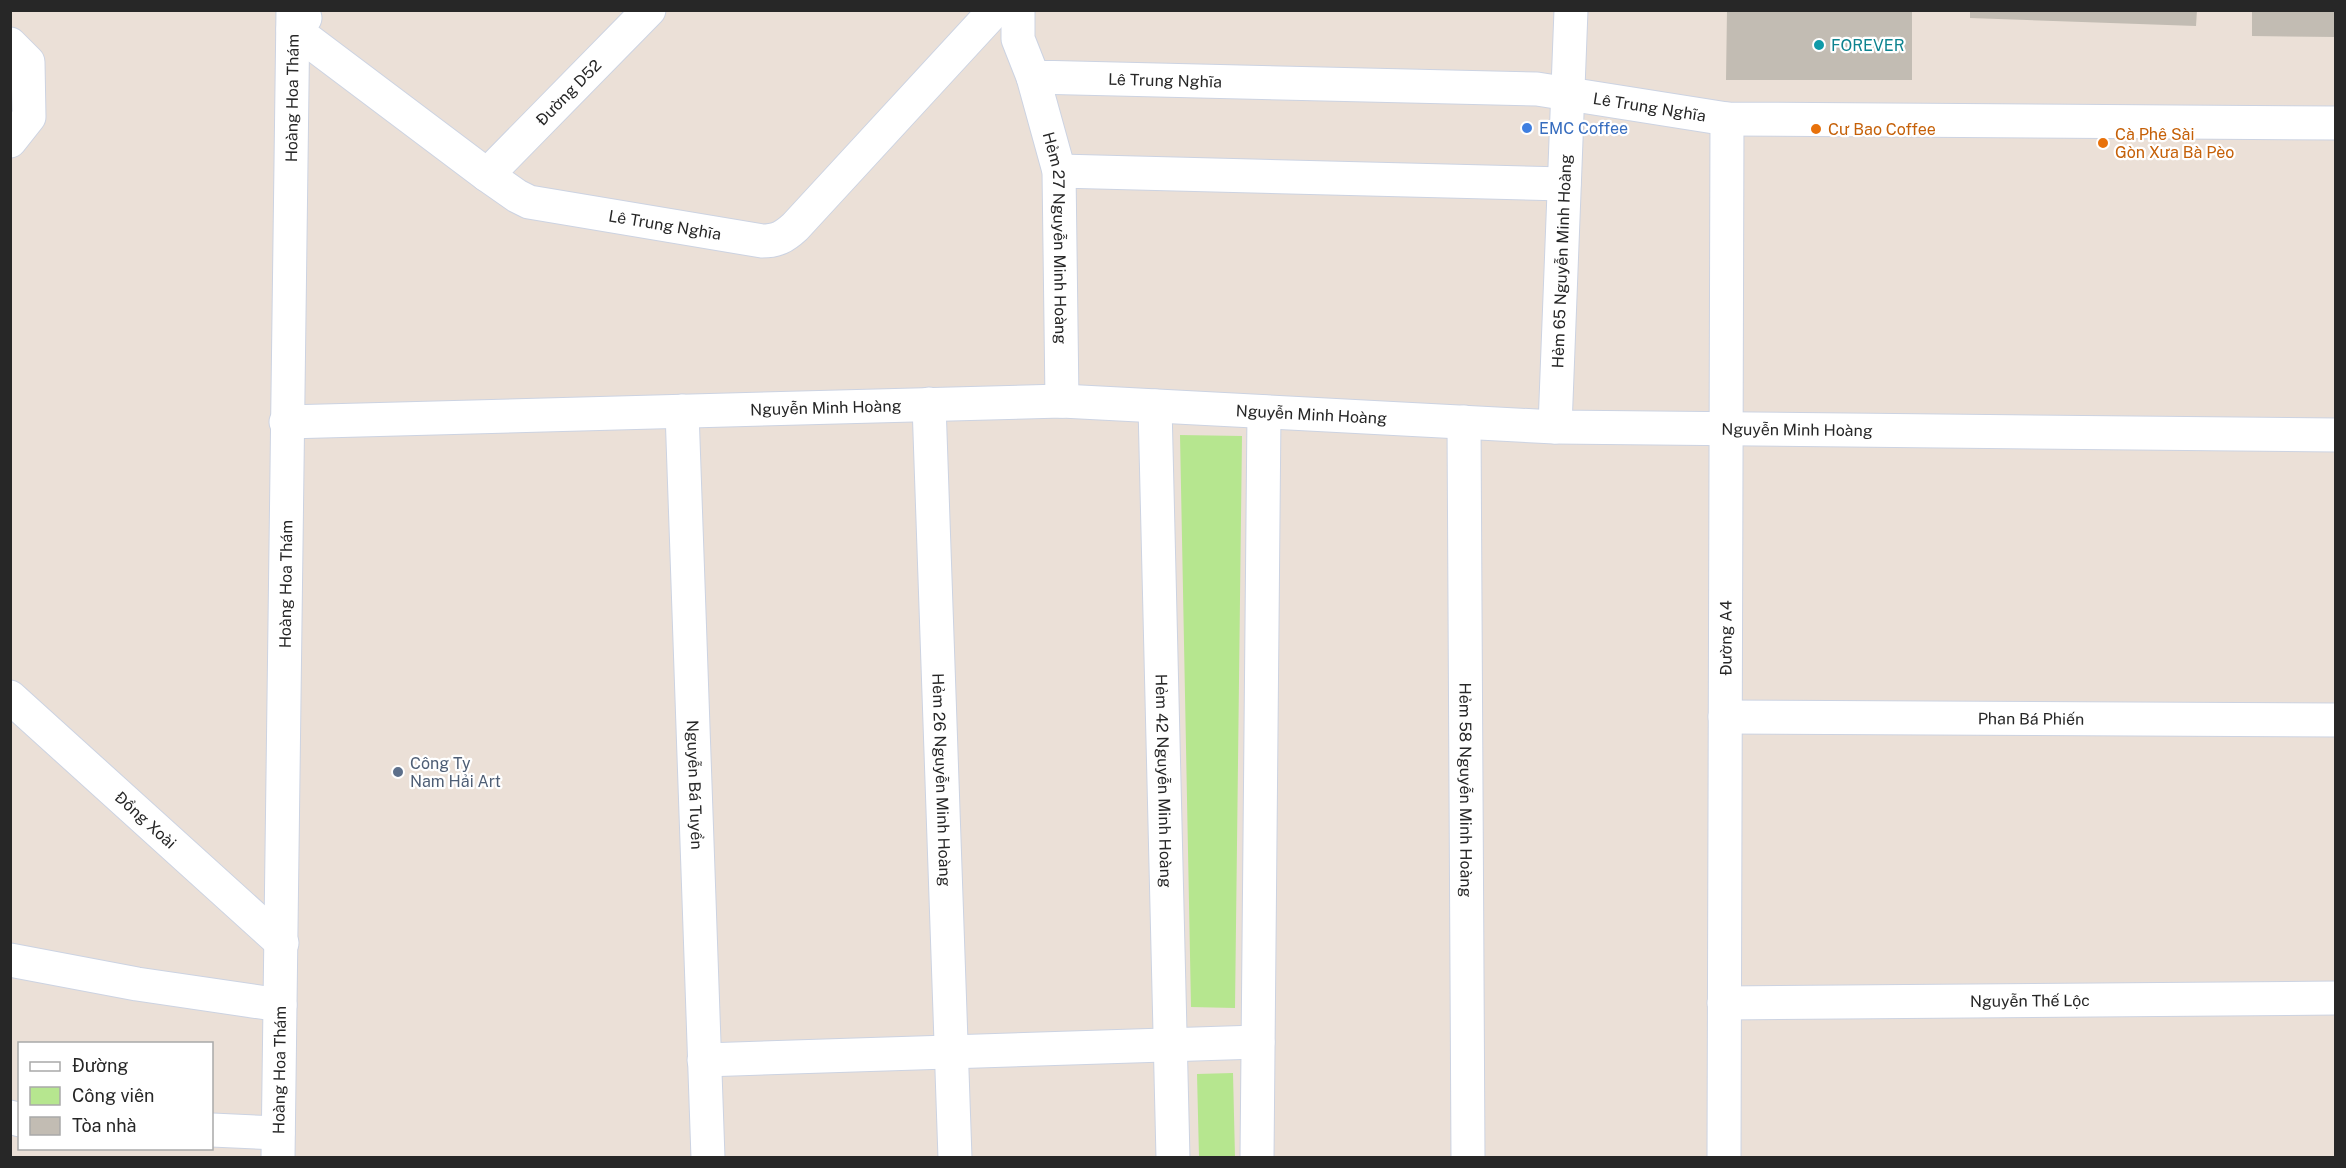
<svg xmlns="http://www.w3.org/2000/svg" width="2346" height="1168" font-family="'Public Sans',sans-serif">
	<style>
		.green { fill: #b6e68f }
		.building { fill: #c2bcb3 }
		.lines { fill: none; stroke-linecap: round; stroke-linejoin: round }
		.minor-casing { stroke: #ccd3e2; stroke-width: 35 }
		.minor { stroke: #fff; stroke-width: 33 }
		.culture-dot { fill: #0f9aa8; stroke: #fff; stroke-width: 2 }
		.shop-dot { fill: #3f7fe0; stroke: #fff; stroke-width: 2 }
		.food-dot { fill: #e8710a; stroke: #fff; stroke-width: 2 }
		.service-dot { fill: #5c6f8a; stroke: #fff; stroke-width: 2 }
		.labels { text-anchor: middle; stroke-width: 4.5; stroke-linejoin: round; paint-order: stroke }
		.culture-label { font-size: 16px; fill: #0d838f; stroke: #fff; text-anchor: start }
		.street-label { font-size: 16px; fill: #272727; stroke: #fff }
		.shop-label { font-size: 16px; fill: #366cbe; stroke: #fff; text-anchor: start }
		.food-label { font-size: 16px; fill: #c56008; stroke: #fff; text-anchor: start }
		.service-label { font-size: 16px; fill: #4e5e75; stroke: #fff; text-anchor: start }
	</style>
	<rect width="100%" height="100%" fill="#ebe0d7"/>
	<path class="green" d="M 1180,435 L 1242,436 L 1235,1008 L 1191,1007 Z
		M 1233,1073 L 1235,1157 L 1199,1157 L 1197,1074 Z"/>
	<path class="building" d="M 1727,10 L 1912,10 L 1912,80 L 1726,80 Z
		M 1970,10 L 2197,10 L 2196,26 L 1970,18 Z
		M 2252,10 L 2336,10 L 2336,37 L 2252,36 Z"/>
	<g class="lines">
		<g class="minor-casing">
			<g id="minor">
				<path id="s1" d="M 1018,10 L 1018,39 L 1033,77 L 1537,89 L 1727,119 L 2336,123"/>
				<path id="s2" d="M 305,18 L 293,29 L 487,175 L 517,196 L 529,202 L 762,241 C 777,241 784,237 795,227 L 995,10"/>
				<path d="M 10,44 L 28,62 L 29,117 L 10,141"/>
				<path id="s3" d="M 1033,77 L 1059,171 L 1062,401"/>
				<path d="M 1059,171 L 1564,184"/>
				<path id="s4" d="M 487,175 L 649,10"/>
				<path id="s5" d="M 929,404 L 955,1158"/>
				<path id="s6" d="M 1155,406 L 1173,1158"/>
				<path id="s7" d="M 682,411 L 708,1158"/>
				<path id="s8" d="M 286,422 L 1062,401 L 1555,427 L 2336,435"/>
				<path id="s9" d="M 1464,422 L 1468,1158"/>
				<path id="s10" d="M 1555,427 L 1571,10"/>
				<path id="s11" d="M 10,697 L 282,943"/>
				<path id="s12" d="M 1725,717 L 2336,720"/>
				<path d="M 10,960 L 137,984 L 280,1005"/>
				<path id="s13" d="M 1724,1003 L 2336,998"/>
				<path d="M 704,1060 L 1258,1042"/>
				<path d="M 10,1117 L 20,1120"/>
				<path d="M 212,1130 L 278,1133"/>
				<path id="s14" d="M 278,1158 L 293,10"/>
				<path d="M 1257,1158 L 1264,412"/>
				<path id="s15" d="M 1724,1158 L 1727,119"/>
			</g>
		</g>
		<use href="#minor" class="minor"/>
	</g>
	<circle class="culture-dot" cx="1819" cy="45" r="6"/>
	<circle class="shop-dot" cx="1527" cy="128" r="6"/>
	<g class="food-dot">
		<circle cx="1816" cy="129" r="6"/>
		<circle cx="2103" cy="143" r="6"/>
	</g>
	<circle class="service-dot" cx="398" cy="772" r="6"/>
	<g class="labels">
		<g class="culture-label">
			<text x="1831" y="51">FOREVER</text>
		</g>
		<g class="street-label">
			<text dy="6" stroke="none"><textPath href="#s1" startOffset="202">Lê Trung Nghĩa</textPath></text>
			<text dy="6" stroke="none"><textPath href="#s4" startOffset="116">Đường D52</textPath></text>
			<text dy="6" stroke="none"><textPath href="#s14" startOffset="1060">Hoàng Hoa Thám</textPath></text>
			<text dy="6" stroke="none"><textPath href="#s1" startOffset="688">Lê Trung Nghĩa</textPath></text>
			<text dy="6" stroke="none"><textPath href="#s2" startOffset="447">Lê Trung Nghĩa</textPath></text>
			<text dy="6" stroke="none"><textPath href="#s3" startOffset="164">Hẻm 27 Nguyễn Minh Hoàng</textPath></text>
			<text dy="6" stroke="none"><textPath href="#s10" startOffset="166">Hẻm 65 Nguyễn Minh Hoàng</textPath></text>
			<text dy="6" stroke="none"><textPath href="#s8" startOffset="540">Nguyễn Minh Hoàng</textPath></text>
			<text dy="6" stroke="none"><textPath href="#s8" startOffset="1026">Nguyễn Minh Hoàng</textPath></text>
			<text dy="6" stroke="none"><textPath href="#s8" startOffset="1512">Nguyễn Minh Hoàng</textPath></text>
			<text dy="6" stroke="none"><textPath href="#s14" startOffset="574">Hoàng Hoa Thám</textPath></text>
			<text dy="6" stroke="none"><textPath href="#s15" startOffset="520">Đường A4</textPath></text>
			<text dy="6" stroke="none"><textPath href="#s12" startOffset="306">Phan Bá Phiến</textPath></text>
			<text dy="6" stroke="none"><textPath href="#s5" startOffset="376">Hẻm 26 Nguyễn Minh Hoàng</textPath></text>
			<text dy="6" stroke="none"><textPath href="#s6" startOffset="375">Hẻm 42 Nguyễn Minh Hoàng</textPath></text>
			<text dy="6" stroke="none"><textPath href="#s7" startOffset="374">Nguyễn Bá Tuyển</textPath></text>
			<text dy="6" stroke="none"><textPath href="#s9" startOffset="368">Hẻm 58 Nguyễn Minh Hoàng</textPath></text>
			<text dy="6" stroke="none"><textPath href="#s11" startOffset="183">Đồng Xoài</textPath></text>
			<text dy="6" stroke="none"><textPath href="#s13" startOffset="306">Nguyễn Thế Lộc</textPath></text>
			<text dy="6" stroke="none"><textPath href="#s14" startOffset="88">Hoàng Hoa Thám</textPath></text>
		</g>
		<g class="shop-label">
			<text x="1539" y="134">EMC Coffee</text>
		</g>
		<g class="food-label">
			<text x="1828" y="135">Cư Bao Coffee</text>
			<text x="2115" y="140">Cà Phê Sài<tspan x="2115" dy="18">Gòn Xưa Bà Pèo</tspan></text>
		</g>
		<g class="service-label">
			<text x="410" y="769">Công Ty<tspan x="410" dy="18">Nam Hải Art</tspan></text>
		</g>
	</g>
	<rect width="2346" height="1168" fill="none" stroke="#272727" stroke-width="24"/>
	<rect x="18" y="1042" width="195" height="108" fill="#ffffff" stroke="#a9a9a9" stroke-width="1.5"/>
	<rect x="30" y="1062" width="30" height="9" fill="#ffffff" stroke="#a9a9a9" stroke-width="1.5"/>
	<text x="72" y="1072" font-size="18" fill="#272727">Đường</text>
	<rect x="30" y="1087" width="30" height="18" fill="#b6e68f" stroke="#a9a9a9" stroke-width="1.5"/>
	<text x="72" y="1102" font-size="18" fill="#272727">Công viên</text>
	<rect x="30" y="1117" width="30" height="18" fill="#c2bcb3" stroke="#a9a9a9" stroke-width="1.5"/>
	<text x="72" y="1132" font-size="18" fill="#272727">Tòa nhà</text>
</svg>
